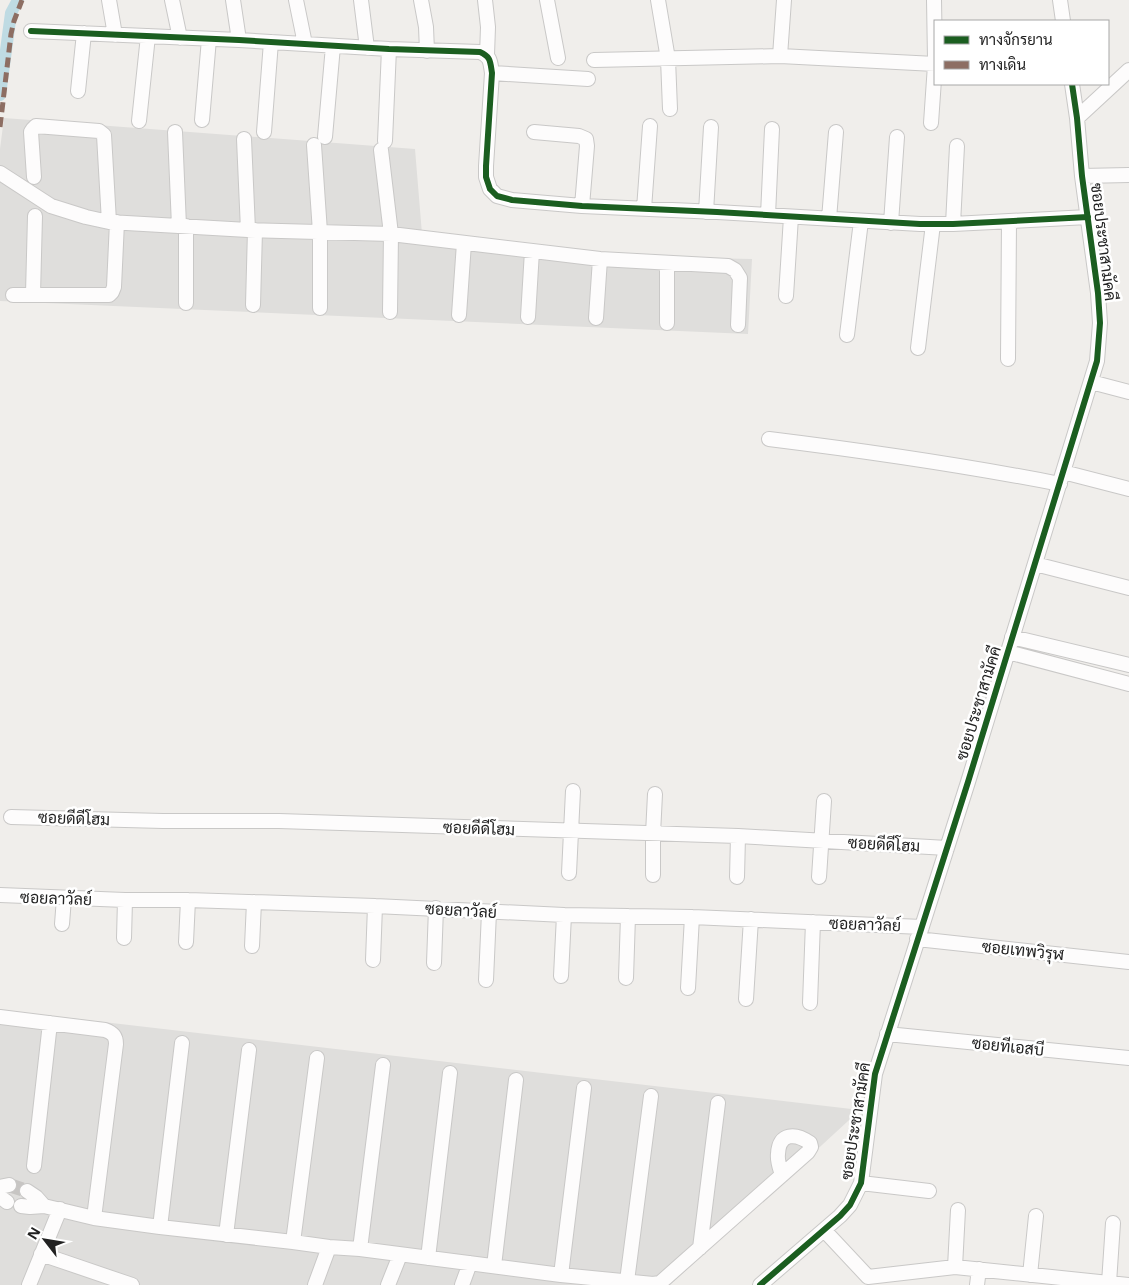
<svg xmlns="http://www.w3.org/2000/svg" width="1129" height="1285" font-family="'Open Sans',Sarabun,sans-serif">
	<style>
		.residential { fill: #dfdedc }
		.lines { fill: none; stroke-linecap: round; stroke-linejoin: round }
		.canal { stroke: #bfdbe3; stroke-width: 12 }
		.minor-tunnel { stroke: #c7c5c3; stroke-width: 14; stroke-dasharray: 14 7; stroke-linecap: butt }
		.minor-casing { stroke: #c9c8c7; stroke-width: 16 }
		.minor { stroke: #fdfcfc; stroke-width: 14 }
		.quiet { stroke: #8d6e63; stroke-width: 5; stroke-dasharray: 10 5; stroke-linecap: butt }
		.cycleway-casing { stroke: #fff; stroke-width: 9 }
		.cycleway { stroke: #1b5e20; stroke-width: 6 }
		.labels { text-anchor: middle; stroke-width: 5; stroke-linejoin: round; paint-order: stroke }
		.street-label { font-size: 16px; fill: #222; stroke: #fff }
	</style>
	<rect width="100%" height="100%" fill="#f0eeeb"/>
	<path class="residential" d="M 4,118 L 415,149 L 422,234 L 604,256 L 752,259 L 748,334 L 0,301 L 0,149 Z
		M 0,1010 L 860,1110 L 670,1285 L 0,1285 Z"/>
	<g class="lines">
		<path class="canal" d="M 0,95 L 11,13 L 18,0"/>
		<path class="minor-tunnel" d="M 9,1185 L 27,1191"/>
		<g class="minor-casing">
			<path id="minor" d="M 109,0 L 115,35
				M 172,0 L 180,38
				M 233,0 L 239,40
				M 296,0 L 305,44
				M 361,0 L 367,48
				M 421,0 L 426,27 L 427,51
				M 485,0 L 488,27 L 487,55
				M 547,0 L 558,58
				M 658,0 L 668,59 L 670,109
				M 934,0 L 935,59
				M 1060,0 L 1063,21
				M 31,31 L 239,40 L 389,49 L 480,52 C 491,57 490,61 492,73 L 486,166 L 486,177 L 490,189 L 497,196 L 512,200 L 582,206 L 717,212 L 920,224 L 953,224 L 1088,217
				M 780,56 L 784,0
				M 594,60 L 780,56 L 935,64
				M 492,73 L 588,79
				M 78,91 L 84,33
				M 1077,118 L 1129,70
				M 202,120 L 209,39
				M 139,121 L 148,36
				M 931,123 L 935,65
				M 175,132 L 179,226
				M 264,132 L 271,42
				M 534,132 L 579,136 L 586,139 L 587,146 L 582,206
				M 325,137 L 333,46
				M 244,139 L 248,230
				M 385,141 L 389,49
				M 314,145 L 320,232 L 320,308
				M 381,150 L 391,234 L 390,312
				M 0,173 L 51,206 L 86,217 L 109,222 L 248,230 L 391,234 L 600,259 L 728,266 L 735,270 L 740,278 L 738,325
				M 1082,176 L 1129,175
				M 34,177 L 31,132 L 33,129 L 36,126 L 99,131 L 104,135 L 109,222
				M 644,209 L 650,126
				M 706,212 L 711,127
				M 768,215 L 772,129
				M 829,219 L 836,132
				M 891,223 L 897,137
				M 953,224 L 957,146
				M 33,294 L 35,216
				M 13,295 L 109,295 L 112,292 L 114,287 L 117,222
				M 786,296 L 791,217
				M 186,303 L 186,226
				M 253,305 L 255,230
				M 459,315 L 464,243
				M 528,317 L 532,251
				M 596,318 L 600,259
				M 667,323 L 667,263
				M 847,335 L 861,221
				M 918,348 L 933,224
				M 1008,359 L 1009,221
				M 1091,382 L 1129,392
				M 769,439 C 866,451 963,465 1060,484
				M 1063,472 L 1129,489
				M 1035,564 L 1129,588
				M 1012,637 L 1129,665
				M 1008,652 L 1129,684
				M 11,817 L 163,821 L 279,821 L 738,836 L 947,848
				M 569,873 L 573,791
				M 653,875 L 653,834 L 655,794
				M 737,877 L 738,836
				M 819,877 L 824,801
				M 0,895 L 125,900 L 188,900 L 375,906 L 564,915 L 692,917 L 922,927
				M 62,924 L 64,898
				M 124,938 L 125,900
				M 917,939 L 1129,962
				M 186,942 L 188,900
				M 252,946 L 254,902
				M 373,960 L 375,906
				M 434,963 L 436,908
				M 561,976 L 564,915
				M 626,978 L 628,916
				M 486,980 L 489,912
				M 688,988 L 692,917
				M 746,999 L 751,919
				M 810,1003 L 813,922
				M 0,1017 L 105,1030 C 113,1033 116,1036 116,1044 L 94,1218
				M 887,1034 L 1129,1058
				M 34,1166 L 50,1023
				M 861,1183 L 929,1191
				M 0,1187 L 9,1185
				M 27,1191 L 36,1197 L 44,1206
				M 0,1197 L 7,1202
				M 21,1206 L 30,1207 L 44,1206 L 94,1218 L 160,1227 L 293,1242 L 329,1247 L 360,1249 L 561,1275 L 653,1284 L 660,1283 L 669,1275 L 808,1152 L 811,1147 L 810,1143 C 796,1133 779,1132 778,1154 C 777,1161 780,1168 782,1175
				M 160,1227 L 182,1043
				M 824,1230 L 868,1277 L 955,1267 L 1129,1285
				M 226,1235 L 249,1050
				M 293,1242 L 317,1058
				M 700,1248 L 718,1103
				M 360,1249 L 383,1065
				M 41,1254 L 132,1285
				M 428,1258 L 450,1073
				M 494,1266 L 516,1080
				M 955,1267 L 958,1210
				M 561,1275 L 584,1088
				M 1030,1275 L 1036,1216
				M 627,1281 L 651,1096
				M 1109,1283 L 1113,1223
				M 29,1285 L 60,1209
				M 315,1285 L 329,1247
				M 388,1285 L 400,1255
				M 462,1285 L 470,1263
				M 760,1285 L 840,1216 L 850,1205 L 861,1183 L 875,1074 L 968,782 L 1097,361 L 1100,323 L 1098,293 L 1082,176 L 1077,118 L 1072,84
				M 977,1285 L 979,1269"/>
		</g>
		<use href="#minor" class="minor"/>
		<path class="quiet" d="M 0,127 L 11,34 L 14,21 L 22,0"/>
		<g class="cycleway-casing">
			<path id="cycleway" d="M 31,31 L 239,40 L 389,49 L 480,52 C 491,57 490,61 492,73 L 486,166 L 486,177 L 490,189 L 497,196 L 512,200 L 582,206 L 717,212 L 920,224 L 953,224 L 1088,217
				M 760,1285 L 840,1216 L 850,1205 L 861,1183 L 875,1074 L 968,782 L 1097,361 L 1100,323 L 1098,293 L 1082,176 L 1077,118 L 1072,84"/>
		</g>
		<use href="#cycleway" class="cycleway"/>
	</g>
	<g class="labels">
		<g class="street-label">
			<text transform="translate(1104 242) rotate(83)" y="6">ซอยประชาสามัคคี</text>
			<text transform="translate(978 703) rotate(-73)" y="6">ซอยประชาสามัคคี</text>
			<text transform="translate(74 818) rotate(2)" y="6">ซอยดีดีโฮม</text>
			<text transform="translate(479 828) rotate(2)" y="6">ซอยดีดีโฮม</text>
			<text transform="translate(884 844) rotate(3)" y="6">ซอยดีดีโฮม</text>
			<text transform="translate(56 898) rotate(2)" y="6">ซอยลาวัลย์</text>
			<text transform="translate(461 910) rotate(3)" y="6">ซอยลาวัลย์</text>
			<text transform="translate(865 924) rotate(2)" y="6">ซอยลาวัลย์</text>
			<text transform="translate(1023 950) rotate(6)" y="6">ซอยเทพวิรุฬ</text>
			<text transform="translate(1008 1046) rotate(6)" y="6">ซอยทีเอสบี</text>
			<text transform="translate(855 1121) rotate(-81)" y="6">ซอยประชาสามัคคี</text>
		</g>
	</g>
	<rect x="934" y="20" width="175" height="65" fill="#ffffff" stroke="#a7a7a7"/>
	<rect x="944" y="36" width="25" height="8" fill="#1b5e20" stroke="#a7a7a7"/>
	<text x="979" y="45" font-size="15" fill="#222222">ทางจักรยาน</text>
	<rect x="944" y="61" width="25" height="8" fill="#8d6e63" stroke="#a7a7a7"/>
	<text x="979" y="70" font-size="15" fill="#222222">ทางเดิน</text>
	<g transform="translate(45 1240) rotate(301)" stroke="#ffffff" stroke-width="4" paint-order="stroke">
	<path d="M0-4L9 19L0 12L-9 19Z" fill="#222222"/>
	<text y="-8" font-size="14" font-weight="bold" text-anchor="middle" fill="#222222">N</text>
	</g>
</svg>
